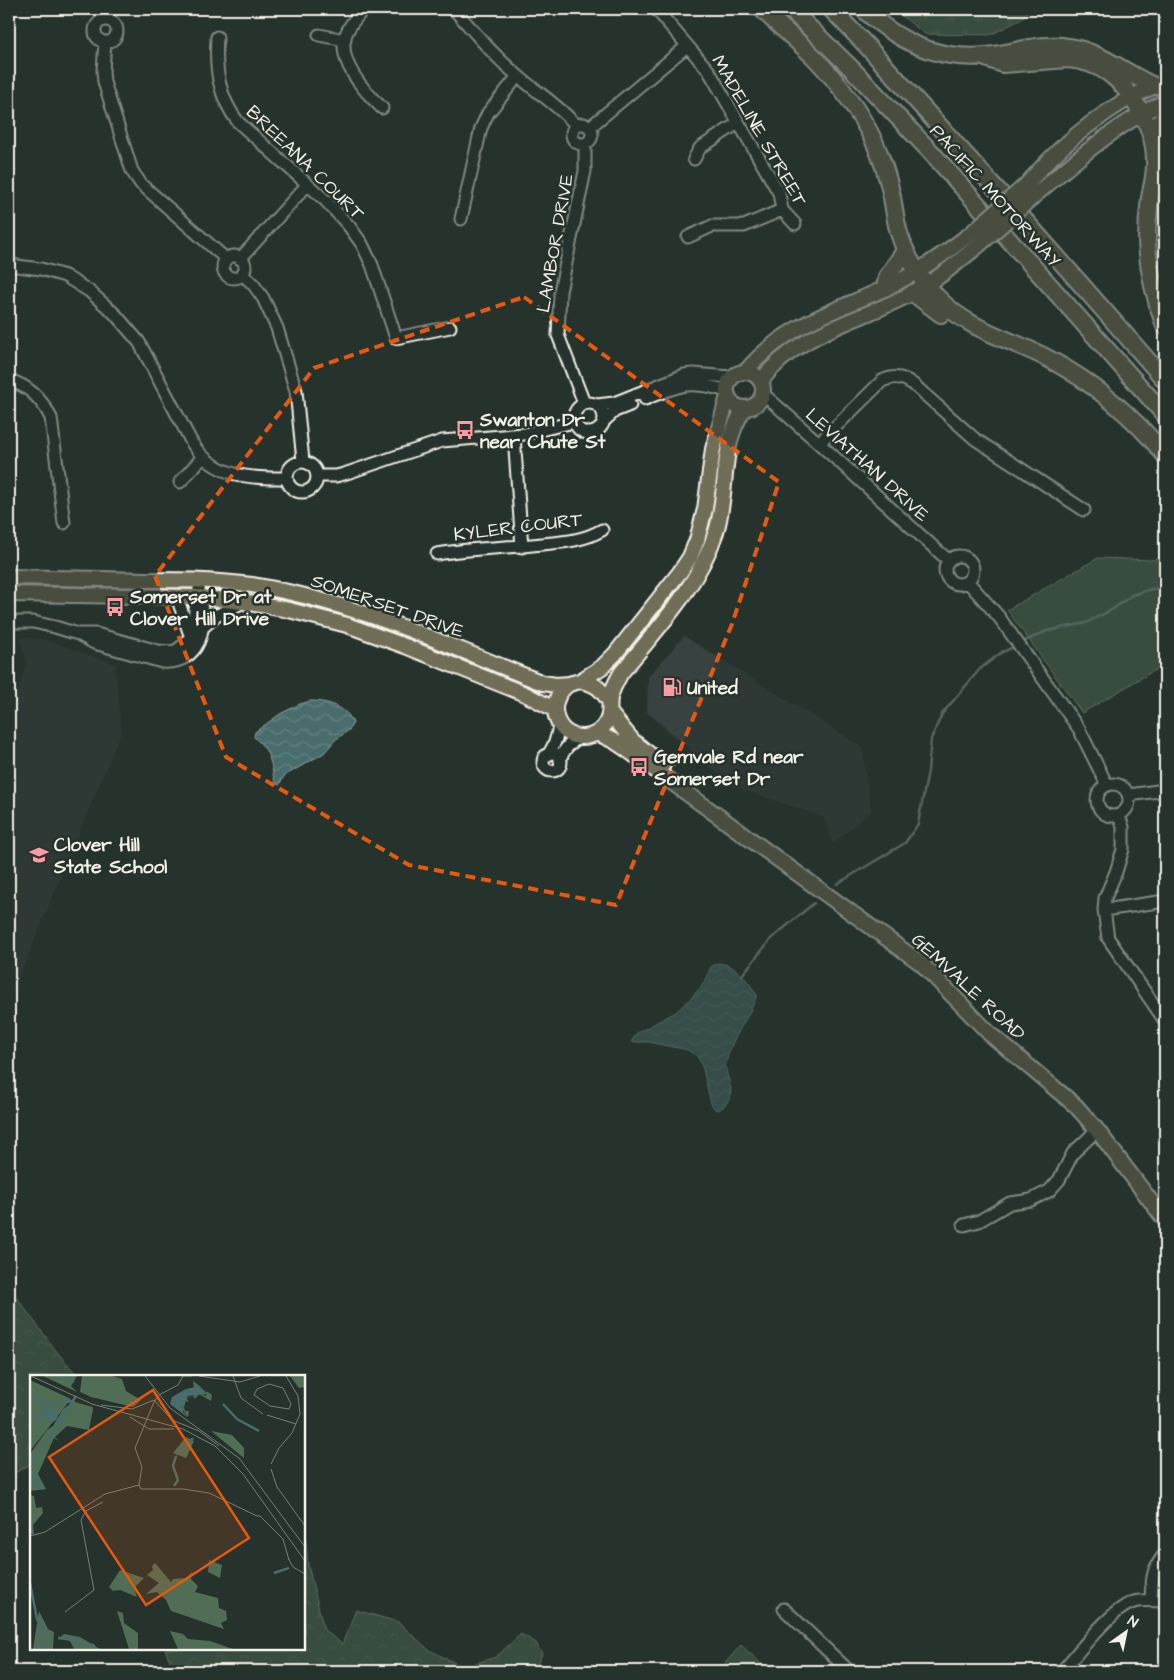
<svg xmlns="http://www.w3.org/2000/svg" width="1174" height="1680" font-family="'Architects Daughter',sans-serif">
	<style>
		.built { fill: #394241 }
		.grass { fill: url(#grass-tufts); stroke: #a2af9e }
		.forest { fill: url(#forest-crowns); stroke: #a2af9e }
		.park { fill: #506d55; stroke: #a2af9e }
		.water { fill: url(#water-waves); stroke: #8da29e }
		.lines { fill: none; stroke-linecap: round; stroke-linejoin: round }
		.stream { stroke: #8da29e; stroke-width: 2.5 }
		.minor-casing { stroke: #f4f1e8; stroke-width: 15 }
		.major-casing { stroke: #f4f1e8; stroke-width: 18 }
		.highway-casing { stroke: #f4f1e8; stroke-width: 20 }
		.minor { stroke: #26332d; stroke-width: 11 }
		.major { stroke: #716e59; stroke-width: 14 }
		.highway { stroke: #716e59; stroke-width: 16 }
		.major-bridge-casing { stroke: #f4f1e8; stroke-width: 18; stroke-linecap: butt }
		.major-bridge { stroke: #716e59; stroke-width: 14 }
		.marked { fill: none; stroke: #e8590c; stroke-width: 4; stroke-dasharray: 10 6; stroke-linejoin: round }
		.labels { text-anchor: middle; stroke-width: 5; stroke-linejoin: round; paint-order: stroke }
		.street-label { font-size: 19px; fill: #f4f1e8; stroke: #26332d }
		.poi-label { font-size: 19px; font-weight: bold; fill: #f4f1e8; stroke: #26332d; text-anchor: start }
		.inset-river { fill: none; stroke: #496d6d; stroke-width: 2.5 }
		.inset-road { fill: none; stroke: #787f78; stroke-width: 1 }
		.view { fill: #e8590c; fill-opacity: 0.15; stroke: #e8590c; stroke-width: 2.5 }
		.inset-edge { fill: none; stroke: #f4f1e8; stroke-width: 2.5 }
	</style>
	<defs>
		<pattern id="grass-tufts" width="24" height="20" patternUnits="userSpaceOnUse" patternTransform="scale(1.25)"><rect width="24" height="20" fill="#506d55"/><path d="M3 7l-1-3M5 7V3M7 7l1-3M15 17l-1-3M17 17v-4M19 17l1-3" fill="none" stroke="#6a826d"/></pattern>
		<pattern id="forest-crowns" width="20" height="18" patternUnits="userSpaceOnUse" patternTransform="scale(1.25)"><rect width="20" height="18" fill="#506d55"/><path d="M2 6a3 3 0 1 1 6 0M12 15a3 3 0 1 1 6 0" fill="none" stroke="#6a826d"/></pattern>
		<pattern id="water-waves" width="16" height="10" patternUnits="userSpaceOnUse" patternTransform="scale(1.25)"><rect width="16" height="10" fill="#496d6d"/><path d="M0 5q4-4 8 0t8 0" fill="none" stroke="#648282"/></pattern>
	</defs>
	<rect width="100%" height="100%" fill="#26332d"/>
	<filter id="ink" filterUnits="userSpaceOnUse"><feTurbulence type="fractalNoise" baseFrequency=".02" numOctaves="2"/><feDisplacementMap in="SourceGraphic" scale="10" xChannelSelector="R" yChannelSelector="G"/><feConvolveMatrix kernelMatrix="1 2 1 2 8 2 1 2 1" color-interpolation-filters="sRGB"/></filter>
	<g filter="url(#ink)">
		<path class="built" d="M 684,636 L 862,747 L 871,811 L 833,843 L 824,817 L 732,786 L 647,712 L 648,677 Z
			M 20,637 L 46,640 L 115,664 L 121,732 L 19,977 L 9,1008 L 9,723 L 27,662 Z"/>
		<path class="grass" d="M 893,9 L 1029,9 L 1022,19 L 990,35 L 925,34 Z"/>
		<path class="forest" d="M 9,1292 L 17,1298 L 57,1352 L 78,1376 L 31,1376 L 31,1464 L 9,1476 Z
			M 304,1515 L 308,1565 L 324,1630 L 342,1644 L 356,1610 L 398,1622 L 429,1650 L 463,1667 L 496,1657 L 521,1634 L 536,1643 L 542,1654 L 534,1671 L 174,1671 L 165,1649 L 304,1649 Z"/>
		<path class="park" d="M 1165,556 L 1165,664 L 1082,713 L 1007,610 L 1098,558 L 1152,560 Z
			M 741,1645 L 769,1671 L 718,1671 Z"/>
		<path class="water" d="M 311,701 C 327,701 347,707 353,723 L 349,730 L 335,740 L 324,753 L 284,776 L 279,785 L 275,783 C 270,762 272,753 254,737 L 255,732 L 280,714 L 300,704 Z
			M 717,963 C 737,964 747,980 757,995 C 749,1019 731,1037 726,1063 C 724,1076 736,1088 728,1101 C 725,1106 722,1109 716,1110 L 711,1104 L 703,1069 L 698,1057 L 688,1050 L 648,1042 L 631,1042 L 637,1033 L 676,1012 L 690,999 L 702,986 L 711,967 Z"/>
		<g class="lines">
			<path class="stream" d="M 1025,641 L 1047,631 L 1086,623 L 1113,609 L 1132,595 L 1151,589 L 1165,588
				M 837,884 L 905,843 L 918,824 L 928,771 L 931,739 L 942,714 L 980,669 L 1002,652 L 1012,648
				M 742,975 L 771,939 L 814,903"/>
			<g class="minor-casing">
				<path id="minor" d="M 364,9 C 357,16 350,24 346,34 C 336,61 364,91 382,108
					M 454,9 C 474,32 494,56 518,76 C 538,93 558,105 576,125
					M 656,9 L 709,71 L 779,193 L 782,210 L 795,224
					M95 31a11 11 0 1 1 22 0a11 11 0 1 1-22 0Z
					M 319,35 L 345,40
					M 217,37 C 215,68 218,96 238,122 L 325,200 L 349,226 L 362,244 L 372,265 L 396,338 L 450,327
					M 105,42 L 103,71 L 104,82 L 132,171 L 141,184 L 226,259
					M572 134a10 10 0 1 1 20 0a10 10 0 1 1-20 0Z
					M 590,127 L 687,46
					M 694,159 L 700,148 L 738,123
					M 461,219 L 481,128 L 488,113 L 518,76
					M 688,237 L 712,226 L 744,226 L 782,210
					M223 267a11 11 0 1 1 22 0a11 11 0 1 1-22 0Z
					M 240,259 L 307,185
					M 9,265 L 41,269 L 65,276 L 89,291 L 115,314 L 139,342 L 192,443 C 215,478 249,478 287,478
					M 242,274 L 253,284 L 263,298 L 277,328 L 296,391 L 303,461
					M 9,380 C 29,386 42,399 51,418 L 64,523
					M 763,394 C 826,448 886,505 948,560
					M 645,399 C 679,385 690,379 727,391
					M574 418a15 15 0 1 1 30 0a15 15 0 1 1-30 0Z
					M 584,403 L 558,335 L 560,292 L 585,171 L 585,144
					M 597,405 L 614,403 L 684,375 L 693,374 L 731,377
					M 604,421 L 615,411 L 630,405
					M 514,436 L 522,547
					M 820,442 L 882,381 C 894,375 904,377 914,385 L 975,439 L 1084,510
					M287 477a15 15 0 1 1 30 0a15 15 0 1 1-30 0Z
					M 317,476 L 336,476 L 344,474 L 442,441 L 524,434 L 574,422
					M 180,482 L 203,457
					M 437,554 C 472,548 507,548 542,544 C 563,542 583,541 602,530
					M945 570a14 14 0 1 1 28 0a14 14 0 1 1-28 0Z
					M 967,581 L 999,617 L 1079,729 L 1107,785
					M 177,597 L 190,635
					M 9,622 L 33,622 L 55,627 L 78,634 L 94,643 L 162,662 C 200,665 209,627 199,597
					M 202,628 L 216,616 L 243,602
					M 80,634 L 96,634 L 158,651 L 172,652 L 177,650 L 186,643 L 193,631 L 195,609 L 199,597 L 199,581
					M543 762a9 9 0 1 1 18 0a9 9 0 1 1-18 0Z
					M 548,755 C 555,745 557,737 559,725
					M 560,761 C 563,749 570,742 581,737
					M1097 800a16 16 0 1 1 32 0a16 16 0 1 1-32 0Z
					M 1129,795 L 1165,790
					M 1119,816 L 1123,827 L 1123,849 L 1116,872 L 1105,898 L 1104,910 L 1108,938 L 1165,1021
					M 1104,910 L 1165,901
					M 964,1225 L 979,1221 L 1010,1203 L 1031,1200 L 1049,1191 L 1059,1180 L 1073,1153 L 1097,1130
					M 1151,1601 C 1152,1581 1151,1570 1165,1554
					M 784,1609 L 849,1671
					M 1062,1671 C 1078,1653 1112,1608 1134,1602 C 1144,1599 1155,1601 1165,1601"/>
			</g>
			<g class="major-casing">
				<path id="major" d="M 1026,185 C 1034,176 1042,167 1050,159 C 1078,131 1126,94 1165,83
					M 1035,195 C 1075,161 1117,123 1165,102
					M 746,371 C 785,325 833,312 886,288 C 916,274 943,255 969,235
					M727 390a18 18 0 1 1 36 0a18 18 0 1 1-36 0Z
					M 761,381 C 798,331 862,321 914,292 C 937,280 958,262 979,245
					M 9,577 C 54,578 100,579 146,580 C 181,580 217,580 252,585 C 356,602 446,645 543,683 L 556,685 L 569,684 L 580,681 L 602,667 L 615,654 L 680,572 L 690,557 L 697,540 L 705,509 L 713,449 L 728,396
					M 9,594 L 199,597 L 243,602 L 289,610 L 347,625 L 405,646 L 525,694 L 554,709
					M 580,681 C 595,683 601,689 609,701
					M 569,684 C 541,704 559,744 590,736 C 600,733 608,724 609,714 C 610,708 609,703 610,698 C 612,689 616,682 621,673 C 656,630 698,587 716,532 C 729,491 719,444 745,408
					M 610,713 L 633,741 L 663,765
					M 597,733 L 614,741 L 626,749 L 922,964 L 990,1034 L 1076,1106 L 1097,1130 L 1165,1220"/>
			</g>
			<g class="highway-casing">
				<path id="highway" d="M 762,9 C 779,26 798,41 815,58 C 839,83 859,111 874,141 C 881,157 887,174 891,192 C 894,206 895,222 900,236 C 907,258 921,280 937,297 C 967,330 1011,339 1049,359 C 1093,382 1134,417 1165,455
					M 790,9 L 851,68 L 931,152 L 1165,415
					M 831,9 L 866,45 L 1027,223 L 1165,380
					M 863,9 C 904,47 949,65 1005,53 C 1027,49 1047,43 1069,47 C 1101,52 1125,73 1154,86
					M 983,57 L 1003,64 L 1068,59 C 1102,62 1121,79 1138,107 C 1148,124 1155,140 1155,160 C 1156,173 1152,186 1150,198 C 1148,212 1147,226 1147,240 C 1148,269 1155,299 1165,326
					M 1151,132 L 1165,117
					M 885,288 L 887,277 L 905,251
					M 913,293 L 941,314"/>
			</g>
			<use href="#minor" class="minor"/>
			<use href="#major" class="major"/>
			<use href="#highway" class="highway"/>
			<g class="major-bridge-casing">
				<path id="major-bridge" d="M 969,235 L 1026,185
					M 979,245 L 1035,195"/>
			</g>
			<use href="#major-bridge" class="major-bridge"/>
		</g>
	</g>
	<path d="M0 0H1174V1680H0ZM 524,297 L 779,482 L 732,624 L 616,905 L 409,865 L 226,757 L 155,576 L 314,368 Z" fill="#26332d" fill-opacity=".55" fill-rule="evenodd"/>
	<path class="marked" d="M 524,297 L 779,482 L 732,624 L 616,905 L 409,865 L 226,757 L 155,576 L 314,368 Z"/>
	<defs>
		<g id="bus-bare" transform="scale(1.5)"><path d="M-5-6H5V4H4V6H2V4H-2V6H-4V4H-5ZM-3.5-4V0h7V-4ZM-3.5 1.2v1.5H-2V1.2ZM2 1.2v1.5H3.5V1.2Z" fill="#ff9aa2" stroke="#26332d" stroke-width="2.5" paint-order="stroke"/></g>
		<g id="fuel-bare" transform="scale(1.5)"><path d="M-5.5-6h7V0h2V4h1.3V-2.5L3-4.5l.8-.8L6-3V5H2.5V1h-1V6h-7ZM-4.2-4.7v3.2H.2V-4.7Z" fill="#ff9aa2" stroke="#26332d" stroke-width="2.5" paint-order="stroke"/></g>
		<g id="school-bare" transform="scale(1.5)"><path d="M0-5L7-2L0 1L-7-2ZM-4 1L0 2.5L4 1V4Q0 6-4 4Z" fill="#ff9aa2" stroke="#26332d" stroke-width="2.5" paint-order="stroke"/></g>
	</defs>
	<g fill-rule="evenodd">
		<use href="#bus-bare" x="465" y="430"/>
		<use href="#bus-bare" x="115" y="607"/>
		<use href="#fuel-bare" x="672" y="687"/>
		<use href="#bus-bare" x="639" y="767"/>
		<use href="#school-bare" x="39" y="855"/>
	</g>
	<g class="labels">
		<g class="street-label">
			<text transform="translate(760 130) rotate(60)" y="7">MADELINE STREET</text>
			<text transform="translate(306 162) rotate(44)" y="7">BREEANA COURT</text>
			<text transform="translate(996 195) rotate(48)" y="7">PACIFIC MOTORWAY</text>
			<text transform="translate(554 243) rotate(-80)" y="7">LAMBOR DRIVE</text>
			<text transform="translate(868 464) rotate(42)" y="7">LEVIATHAN DRIVE</text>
			<text transform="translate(518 526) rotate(-7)" y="7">KYLER COURT</text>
			<text transform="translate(388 605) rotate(19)" y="7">SOMERSET DRIVE</text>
			<text transform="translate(969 986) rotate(43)" y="7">GEMVALE ROAD</text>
		</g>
		<g class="poi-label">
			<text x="480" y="426">Swanton Dr<tspan x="480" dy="22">near Chute St</tspan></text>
			<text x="130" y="603">Somerset Dr at<tspan x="130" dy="22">Clover Hill Drive</tspan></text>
			<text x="687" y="694">United</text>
			<text x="654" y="763">Gemvale Rd near<tspan x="654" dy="22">Somerset Dr</tspan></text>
			<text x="54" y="851">Clover Hill<tspan x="54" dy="22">State School</tspan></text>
		</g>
	</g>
	<g transform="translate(30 1375)">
		<rect width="275" height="275" fill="#26332d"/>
		<path d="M 13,1 L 47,1 L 41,11 L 47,17 ZM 52,1 L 82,1 L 92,4 L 96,16 L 111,25 L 103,32 L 61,22 L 50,17 ZM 0,5 L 41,24 L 0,76 Z" fill="#506d55"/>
		<path d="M 44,27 L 63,32 L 62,39 L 41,39 L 0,91 L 0,79 L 17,55 L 23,51 L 33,34 ZM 125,188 L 141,207 L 143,204 L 156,203 L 162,197 L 161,204 L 168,211 L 165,217 L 188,223 L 189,233 L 196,236 L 197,245 L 191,248 L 194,254 L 141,236 L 136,225 L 127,217 L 116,219 L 129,208 L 117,200 L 123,195 L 122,191 ZM 90,195 L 114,203 L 104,213 L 107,222 L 90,215 L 83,216 L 79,212 ZM 87,236 L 93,238 L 94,248 L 108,258 L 108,274 L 99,274 ZM 140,256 L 153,259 L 158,264 L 180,266 L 203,274 L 148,274 ZM 34,259 L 50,262 L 70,274 L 44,274 L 40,266 L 28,264 Z" fill="#506d55"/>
		<path d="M 0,11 L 27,23 L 26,31 L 16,33 L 8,54 L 0,52 Z" fill="#506d55"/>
		<path d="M 260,1 L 275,1 L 275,12 L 269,13 ZM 163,6 L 182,20 L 181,26 L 169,19 L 165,24 L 163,21 L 157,24 L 159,27 L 156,26 L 154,32 L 155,36 L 159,36 L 158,42 L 152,34 L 154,25 L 169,18 L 176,21 L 177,16 L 169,11 L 164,13 ZM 43,26 L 63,34 L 59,55 L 37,51 L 25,62 L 29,66 L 24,63 L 8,99 L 16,114 L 0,116 L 0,86 L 10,78 L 14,67 L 30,49 ZM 181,56 L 202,60 L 214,73 L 214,83 ZM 156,62 L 164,66 L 156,83 L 143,78 ZM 0,120 L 4,121 L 6,133 L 12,132 L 13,138 L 3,150 L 4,159 L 0,159 ZM 179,185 L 192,190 L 190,203 L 178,197 ZM 9,236 L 18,254 L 24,257 L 23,274 L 3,274 Z" fill="#506d55"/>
		<path d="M 169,11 L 178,19 L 158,21 L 152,32 L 153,37 L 157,41 L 157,42 L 140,29 L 142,22 L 156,14 ZM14 40a7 7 0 1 1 14 0a7 7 0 1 1-14 0Z" fill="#496d6d"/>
		<path class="inset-river" d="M 24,1 L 44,7M 0,21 L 18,28M 25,29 L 43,26M 193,29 L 207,44 L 229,56M 5,49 L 15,31 L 22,29M 147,80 L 163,63M 0,86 L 10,78 L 46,21M 0,96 L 4,100 L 1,107 L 14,114M 144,111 L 148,105 L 143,91 L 146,81M 244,198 L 259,193M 0,208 L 7,244 L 15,260M 28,263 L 44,263 L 52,269 L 63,270 L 66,274M 5,274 L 22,263"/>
		<path class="inset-road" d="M 1,1 L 62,29 L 153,54 L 185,71 L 213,99 L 275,186M 115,1 L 140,33 L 209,83 L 275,172M 169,1 L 210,7 L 230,1M 203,1 L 211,23 L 233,39M 239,9 L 253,13 L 261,29 L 259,34 L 240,31 L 224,20 L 227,14 ZM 71,30 L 102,34 L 124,25 L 142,45 L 169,56 L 189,71M 237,40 L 266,49M 100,42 L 119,54 L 144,54M 241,89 L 249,73 L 262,58 L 270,39 L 268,21 L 256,1M 241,94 L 247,112 L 275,151M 109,110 L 111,114 L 153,114 L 179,118 L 227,141M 227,141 L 230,141 L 253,164 L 259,185M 0,161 L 15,157 L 75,119 L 109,110 L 112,92 L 105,73 L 124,27 L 129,20 L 148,10 L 153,1 L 162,1M 258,183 L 263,192 L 275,199M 35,237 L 64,215 L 51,145 L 56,136 L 73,127"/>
		<path class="view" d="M 123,15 L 219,163 L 116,230 L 19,82 Z"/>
		<rect width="275" height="275" class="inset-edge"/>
	</g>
	<rect width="1174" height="1680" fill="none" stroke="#26332d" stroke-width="30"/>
	<rect x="15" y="15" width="1144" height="1650" fill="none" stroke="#f4f1e8" stroke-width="2" filter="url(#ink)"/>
	<g transform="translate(1126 1632) rotate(33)" stroke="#26332d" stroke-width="4" paint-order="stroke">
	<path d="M0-4L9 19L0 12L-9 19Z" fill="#f4f1e8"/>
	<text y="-8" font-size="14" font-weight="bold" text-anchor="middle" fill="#f4f1e8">N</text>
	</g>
</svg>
